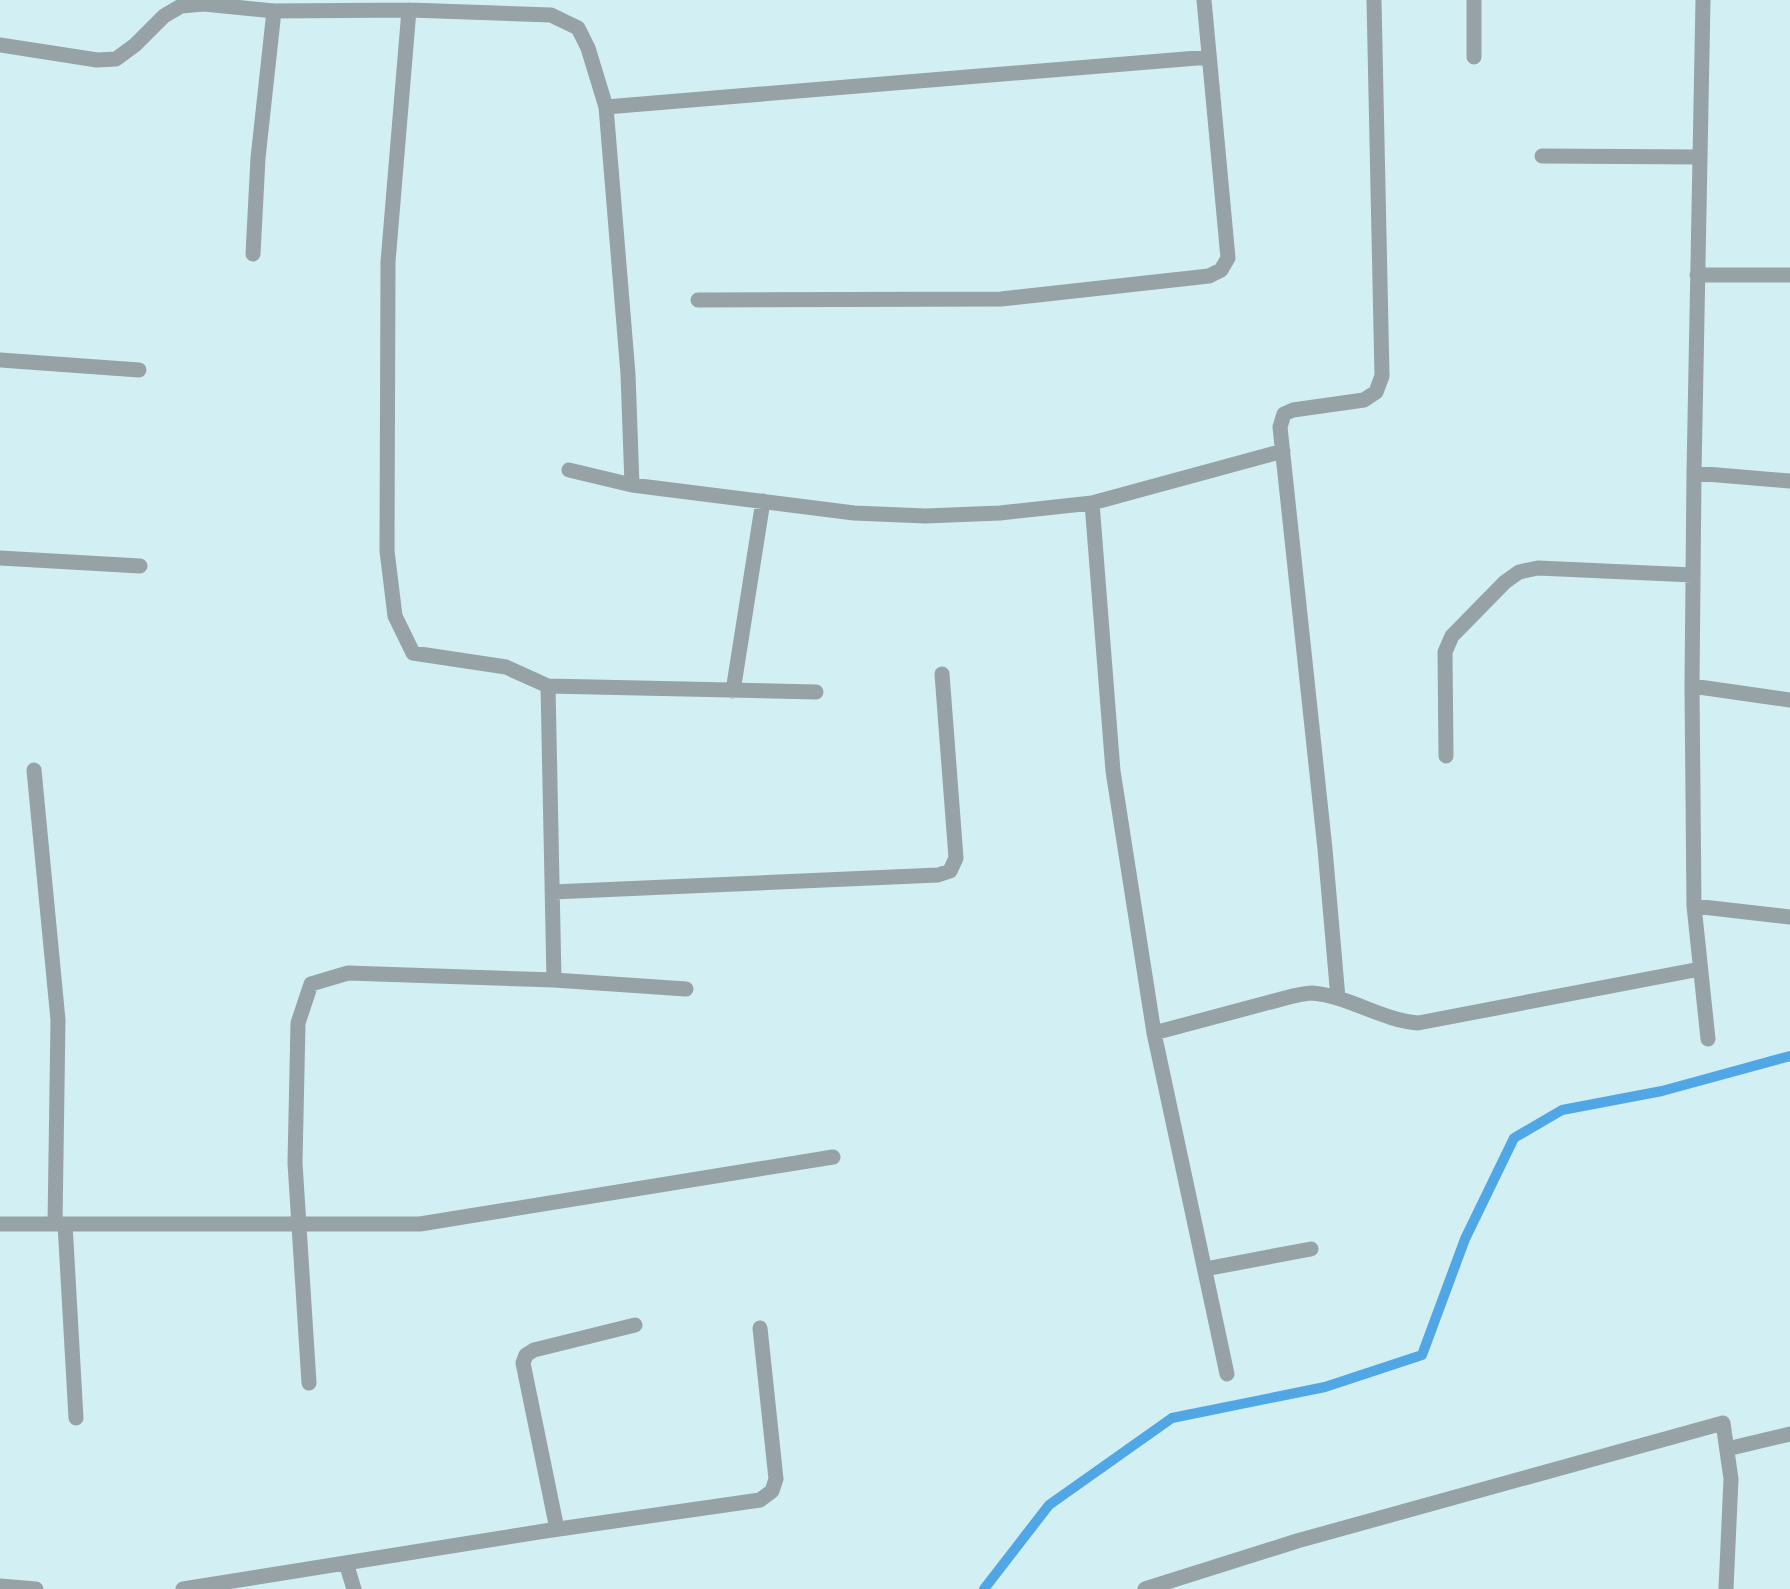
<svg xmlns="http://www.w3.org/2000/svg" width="1790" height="1589" font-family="'IBM Plex Serif',serif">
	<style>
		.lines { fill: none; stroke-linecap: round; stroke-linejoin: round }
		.stream { stroke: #51a6e5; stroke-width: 10 }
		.lane { stroke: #97a2a6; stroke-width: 15 }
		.street { stroke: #97a2a6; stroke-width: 15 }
	</style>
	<rect width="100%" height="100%" fill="#d2eff3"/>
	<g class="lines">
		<path class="stream" d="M 984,1589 L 1049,1505 L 1172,1418 L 1325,1387 L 1422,1355 L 1465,1239 L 1514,1138 L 1562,1110 L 1662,1091 L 1790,1056"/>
		<path class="lane" d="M 1205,1269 L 1311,1249"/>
		<path class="street" d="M 1474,0 L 1474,57
			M 1703,0 L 1694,473 L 1692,686 L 1694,906 L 1708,1039
			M 0,45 L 97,60 L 116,59 L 135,45 L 164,16 L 181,6 L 204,4 L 274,11 L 409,10 L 551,15 L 578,28 L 588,48 L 606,107 L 628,374 L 632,485 L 569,470
			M 606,107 L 1209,57
			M 1542,156 L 1700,157
			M 253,254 L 258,158 L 274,11
			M 1697,275 L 1790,275
			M 698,300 L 1001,299 L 1209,276 L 1221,270 L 1228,258 L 1204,0
			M 0,360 L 139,370
			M 1694,473 L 1790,481
			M 632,485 L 854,513 L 925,516 L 1000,513 L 1092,503 L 1283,451
			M 1092,503 L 1113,771 L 1154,1033 L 1227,1374
			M 0,558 L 140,566
			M 548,686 L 816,692
			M 1692,686 L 1790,700
			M 733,691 L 763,501
			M 1446,756 L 1445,652 L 1452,636 L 1505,582 L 1519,572 L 1538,568 L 1693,575
			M 34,770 L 58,1020 L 55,1224
			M 552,892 L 938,875 L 950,871 L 956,858 L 942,674
			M 1694,906 L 1790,917
			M 554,980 L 686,989
			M 1338,998 L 1325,849 L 1280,427 L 1284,414 L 1293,410 L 1364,400 L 1376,392 L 1382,376 L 1374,0
			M 1154,1033 L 1293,996 C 1299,995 1306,993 1312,993 C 1349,996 1381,1020 1418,1023 L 1700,969
			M 0,1224 L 420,1224 L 833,1157
			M 65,1224 L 76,1418
			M 309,1383 L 295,1163 L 298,1023 L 311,984 L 348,973 L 554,980 L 548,686 L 506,667 L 413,653 L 395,616 L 387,551 L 388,262 L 409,10
			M 1727,1449 L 1790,1434
			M 557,1529 L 523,1363 L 526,1355 L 534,1350 L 635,1325
			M 346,1563 L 354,1589
			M 0,1586 L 36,1589
			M 183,1589 L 545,1531 L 760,1500 L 772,1491 L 776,1479 L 760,1328
			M 1145,1589 L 1297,1541 L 1723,1423 L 1731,1479 L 1726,1589"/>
	</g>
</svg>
